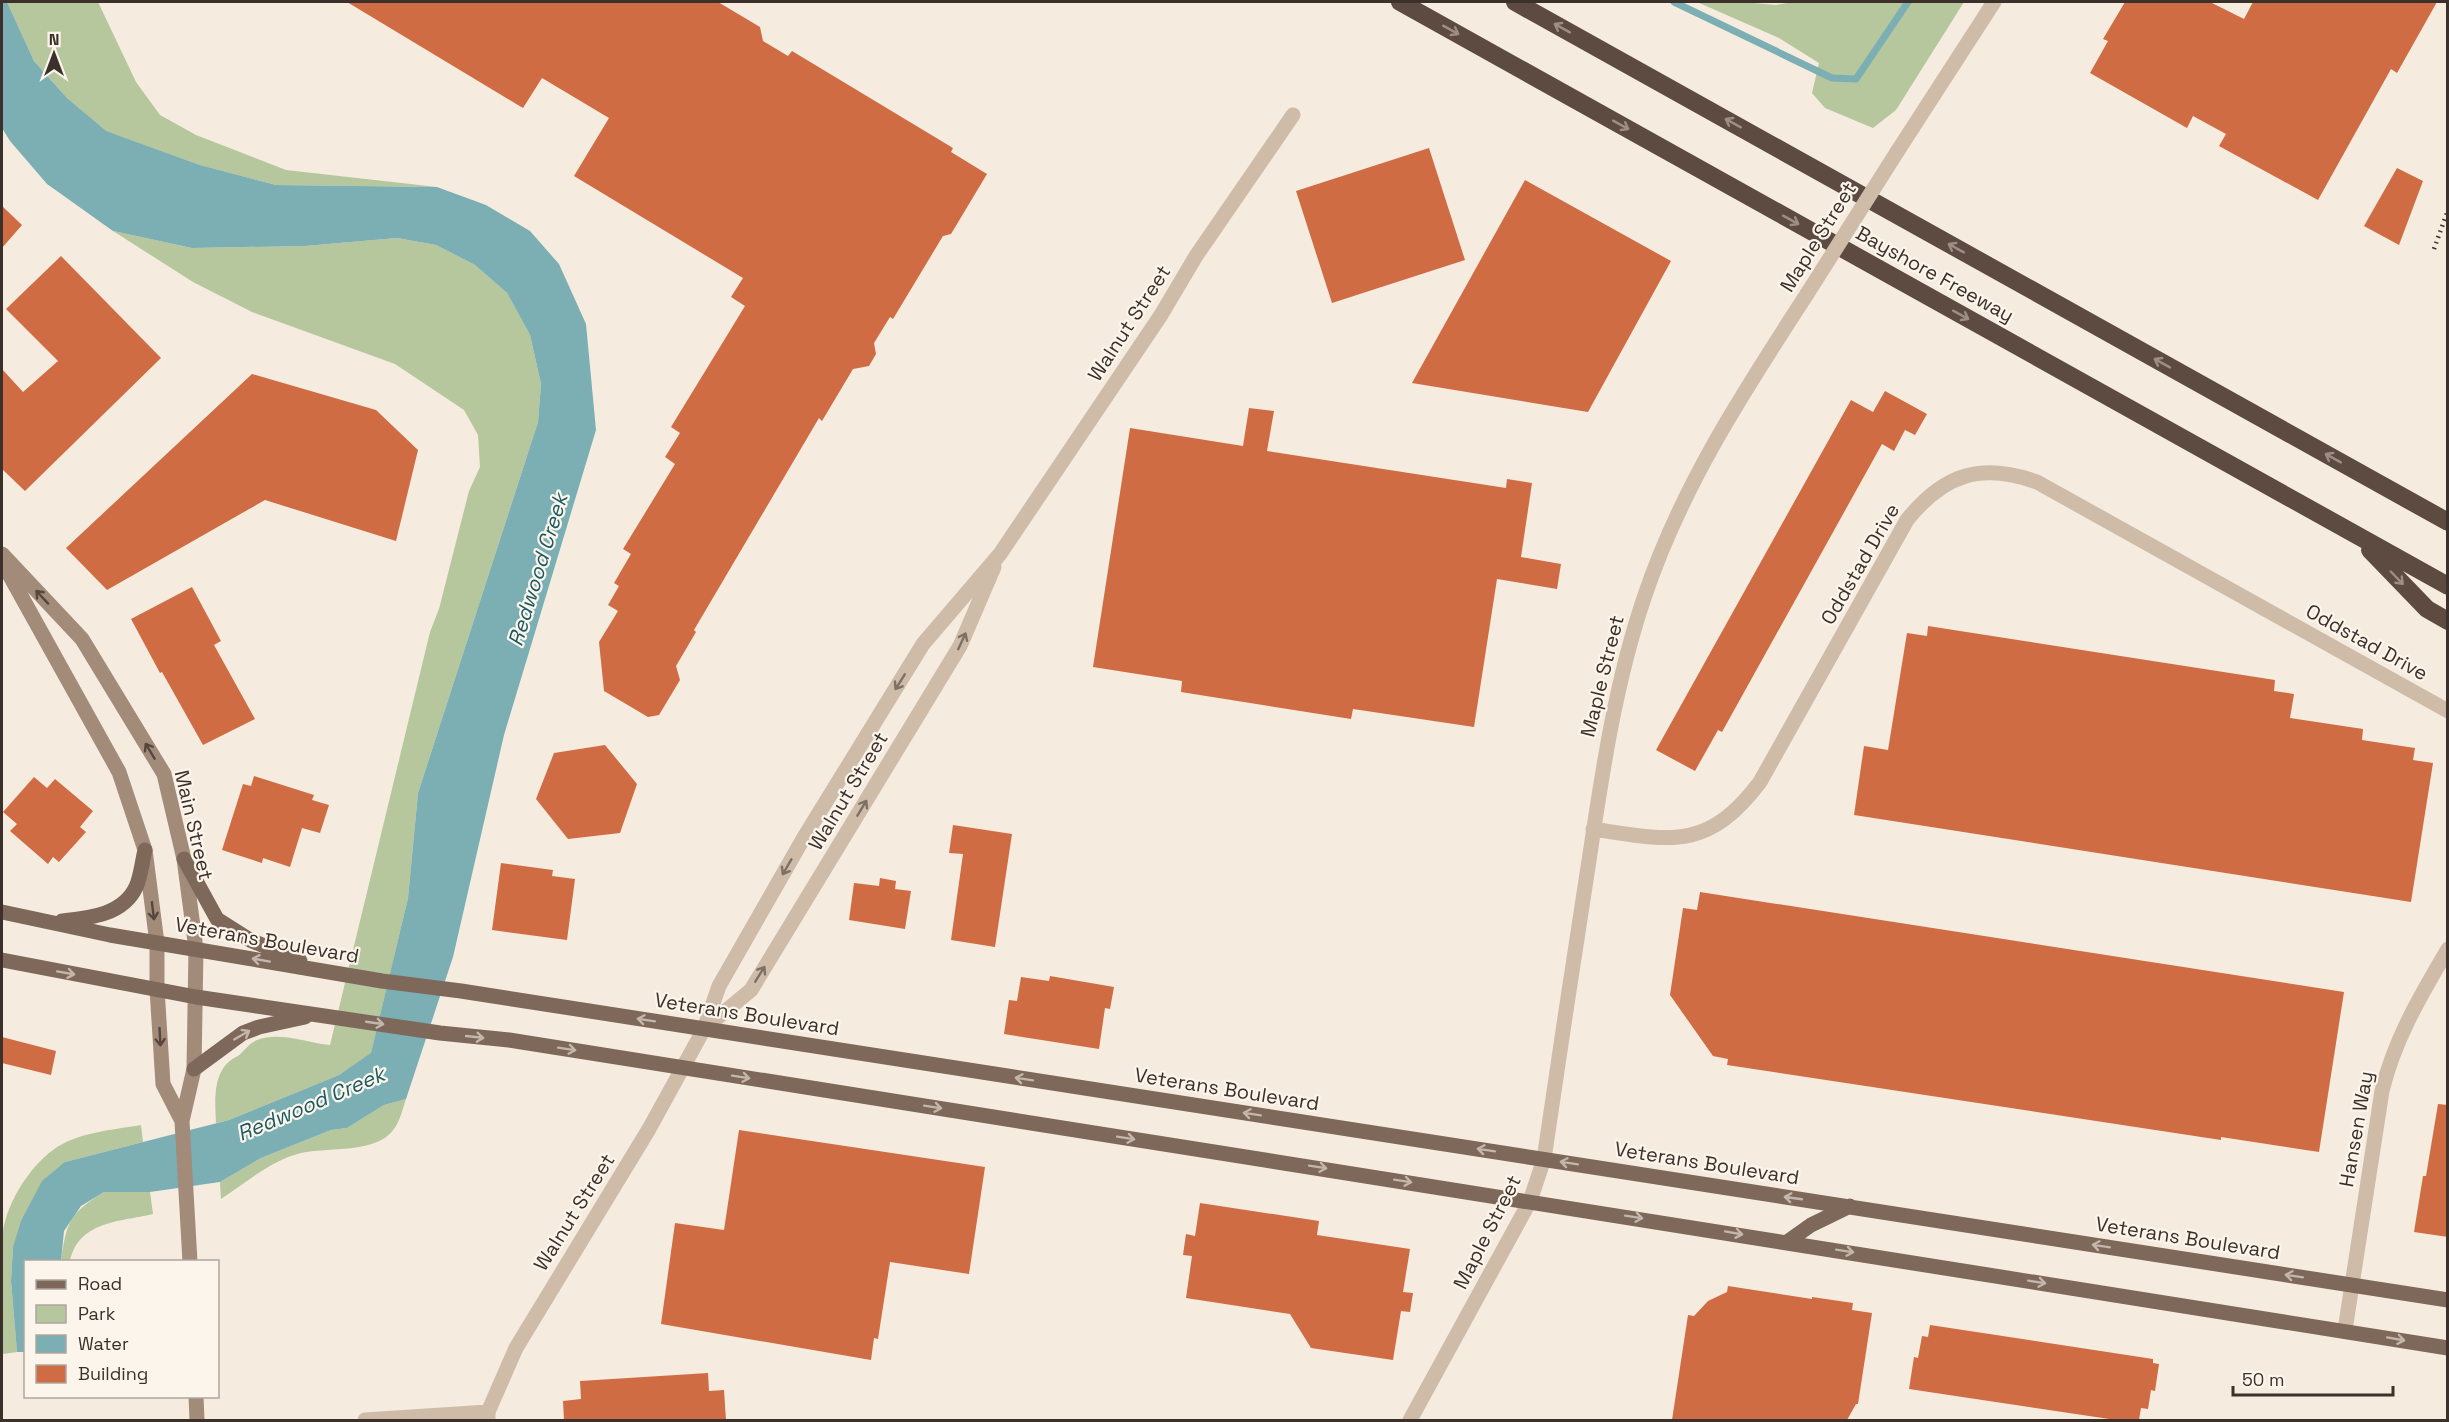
<svg xmlns="http://www.w3.org/2000/svg" width="2449" height="1422" font-family="'Space Grotesk',sans-serif">
	<style>
		.green { fill: #b6c69d }
		.water { fill: #7bafb4 }
		.lines { fill: none; stroke-linecap: round; stroke-linejoin: round }
		.stream { stroke: #7bafb4; stroke-width: 7 }
		.building { fill: #cf6c43 }
		.street { stroke: #cebca9; stroke-width: 15 }
		.secondary { stroke: #a38b7a; stroke-width: 15 }
		.primary { stroke: #7e685a; stroke-width: 15 }
		.highway { stroke: #5d4a40; stroke-width: 18 }
		.rail { stroke: #3b302a; stroke-width: 4.5; stroke-dasharray: 1.5 4.5; stroke-linecap: butt }
		.street-bridge { stroke: #cebca9; stroke-width: 15 }
		.oneway { stroke: #9d8e85 }
		.oneway2 { stroke: #55473e }
		.oneway3 { stroke: #7d6f63 }
		.oneway4 { stroke: #c3b6aa }
		.labels { text-anchor: middle; stroke-width: 4.5; stroke-linejoin: round; paint-order: stroke }
		.street-label { font-size: 20px; fill: #3b302a; stroke: #fcf5ec }
		.water-label { font-size: 21px; font-style: italic; fill: #1b5961; stroke: #fcf5ec }
	</style>
	<rect width="100%" height="100%" fill="#f5ecdf"/>
	<path class="green" d="M 7,2 L 98,2 L 136,82 L 160,115 L 196,135 L 286,170 L 437,187 L 276,185 L 200,165 L 105,131 L 67,98 L 34,61 Z
		M 1697,2 L 1742,2 L 1776,5 L 1792,2 L 1964,2 L 1896,110 L 1873,128 L 1825,108 L 1812,93 L 1819,63 L 1779,38 Z
		M 113,231 L 192,248 L 305,246 L 397,238 L 436,245 L 475,265 L 507,293 L 530,335 L 541,384 L 538,422 L 418,793 L 408,898 L 371,1054 L 339,1075 L 229,1120 L 216,1123 C 215,1100 212,1069 236,1057 C 243,1054 246,1045 257,1040 C 279,1031 308,1043 330,1045 L 430,632 L 439,609 L 469,491 L 480,467 L 478,435 L 464,410 L 395,364 L 252,312 L 193,282 Z
		M 406,1099 C 403,1108 400,1121 394,1129 C 377,1154 327,1147 301,1153 C 272,1160 245,1183 221,1199 L 220,1182 L 261,1158 L 331,1130 L 347,1128 L 384,1105 Z
		M 141,1125 L 143,1142 L 65,1162 L 13,1247 L 11,1281 L 17,1352 L 3,1354 C 1,1316 0,1276 2,1239 C 4,1207 28,1168 53,1150 C 77,1132 113,1130 141,1125 Z
		M 104,1192 L 150,1192 L 153,1214 C 119,1222 79,1221 70,1261 L 61,1262 C 66,1222 70,1213 104,1192 Z"/>
	<path class="water" d="M 2,2 L 7,2 L 34,61 L 67,98 L 106,131 L 200,165 L 276,185 L 437,187 L 486,205 L 530,231 L 559,264 L 586,324 L 596,430 L 504,735 L 453,957 L 406,1099 L 384,1105 L 347,1128 L 331,1130 L 261,1158 L 220,1182 L 150,1192 L 104,1192 L 81,1206 L 64,1231 L 61,1261 L 26,1262 L 25,1352 L 17,1352 L 11,1281 L 13,1247 L 21,1221 L 42,1181 L 65,1162 L 229,1120 L 339,1075 L 371,1053 L 408,898 L 418,793 L 538,422 L 541,384 L 530,335 L 507,293 L 475,265 L 436,245 L 397,238 L 305,246 L 192,248 L 113,231 L 47,184 L 10,141 L 2,128 Z"/>
	<g class="lines">
		<path class="stream" d="M 1674,2 L 1832,78 L 1856,79 L 1908,2"/>
	</g>
	<path class="building" d="M 347,2 L 718,2 L 760,27 L 763,41 L 788,56 L 792,51 L 953,148 L 951,152 L 987,174 L 951,234 L 943,236 L 893,319 L 890,317 L 874,343 L 876,354 L 869,366 L 853,369 L 822,421 L 819,418 L 694,630 L 696,632 L 676,666 L 680,680 L 659,715 L 648,717 L 604,691 L 599,642 L 618,611 L 608,605 L 619,586 L 614,583 L 631,554 L 623,549 L 675,464 L 665,457 L 680,433 L 671,427 L 745,306 L 731,297 L 743,278 L 574,176 L 609,118 L 542,78 L 523,108 Z
		M 2125,2 L 2210,2 L 2244,19 L 2253,2 L 2437,2 L 2397,73 L 2391,69 L 2318,200 L 2219,146 L 2226,134 L 2193,116 L 2187,128 L 2090,73 L 2108,41 L 2103,39 Z
		M 1429,148 L 1465,260 L 1332,303 L 1296,191 Z
		M 2397,168 L 2423,181 L 2399,245 L 2364,226 Z
		M 1525,180 L 1671,261 L 1588,412 L 1412,383 Z
		M 2,206 L 22,225 L 2,248 Z
		M 61,256 L 161,358 L 25,491 L 2,469 L 2,369 L 23,392 L 58,361 L 6,309 Z
		M 252,374 L 376,410 L 418,450 L 396,541 L 265,500 L 107,590 L 66,548 Z
		M 1885,391 L 1927,414 L 1915,435 L 1905,430 L 1894,451 L 1882,444 L 1722,732 L 1718,730 L 1695,771 L 1656,750 L 1851,400 L 1873,412 Z
		M 1249,408 L 1274,411 L 1267,451 L 1506,488 L 1507,479 L 1532,483 L 1521,557 L 1561,564 L 1557,589 L 1497,579 L 1474,727 L 1353,709 L 1351,719 L 1181,692 L 1182,681 L 1093,667 L 1130,428 L 1243,446 Z
		M 192,587 L 221,641 L 214,645 L 255,719 L 203,745 L 162,672 L 160,673 L 131,619 Z
		M 1928,626 L 2275,680 L 2274,691 L 2294,694 L 2290,718 L 2363,729 L 2362,740 L 2415,748 L 2413,760 L 2433,763 L 2411,902 L 1854,815 L 1864,746 L 1888,750 L 1907,633 L 1927,636 Z
		M 605,745 L 637,784 L 620,833 L 568,839 L 536,799 L 554,753 Z
		M 254,776 L 314,795 L 312,800 L 329,805 L 320,833 L 302,828 L 290,867 L 263,858 L 262,863 L 222,850 L 243,784 L 251,786 Z
		M 34,777 L 47,788 L 55,779 L 93,811 L 80,827 L 86,832 L 59,862 L 53,857 L 48,864 L 10,831 L 17,824 L 3,812 Z
		M 953,825 L 1012,834 L 995,947 L 951,940 L 963,854 L 949,853 Z
		M 501,863 L 553,870 L 552,876 L 575,879 L 567,940 L 492,930 Z
		M 880,878 L 896,881 L 895,889 L 911,891 L 905,929 L 849,920 L 854,883 L 879,886 Z
		M 1700,892 L 2344,992 L 2319,1152 L 2221,1137 L 2221,1140 L 1727,1065 L 1728,1059 L 1713,1056 L 1670,995 L 1683,908 L 1697,910 Z
		M 1050,976 L 1114,987 L 1110,1009 L 1105,1008 L 1099,1049 L 1004,1034 L 1009,1000 L 1017,1001 L 1021,977 L 1049,981 Z
		M 2,1037 L 56,1051 L 51,1075 L 2,1063 Z
		M 2438,1104 L 2448,1105 L 2448,1237 L 2414,1232 L 2423,1176 L 2426,1176 Z
		M 739,1130 L 985,1167 L 969,1274 L 890,1262 L 878,1339 L 874,1338 L 871,1360 L 661,1324 L 675,1223 L 724,1230 Z
		M 1200,1203 L 1319,1221 L 1317,1235 L 1410,1249 L 1403,1292 L 1413,1293 L 1410,1312 L 1401,1311 L 1393,1360 L 1311,1348 L 1290,1314 L 1186,1298 L 1192,1256 L 1183,1255 L 1186,1234 L 1195,1236 Z
		M 1728,1286 L 1812,1299 L 1812,1297 L 1853,1303 L 1852,1310 L 1872,1313 L 1858,1404 L 1856,1404 L 1847,1420 L 1672,1420 L 1688,1315 L 1694,1316 L 1708,1301 L 1727,1292 Z
		M 1930,1325 L 2153,1359 L 2153,1363 L 2159,1364 L 2155,1391 L 2151,1390 L 2148,1409 L 2141,1408 L 2139,1420 L 2116,1420 L 1909,1389 L 1914,1357 L 1918,1358 L 1922,1336 L 1928,1337 Z
		M 708,1373 L 709,1391 L 724,1390 L 726,1420 L 564,1420 L 563,1401 L 581,1399 L 580,1381 Z"/>
	<g class="lines">
		<path class="street" d="M 1897,152 L 1994,2
			M 1593,829 C 1671,841 1708,851 1760,782 L 1907,520 C 1944,474 1981,462 2037,482 L 2448,711
			M 704,1029 L 751,990 L 960,646 L 994,567
			M 2345,1330 L 2382,1091 C 2395,1038 2421,995 2448,949
			M 365,1420 L 488,1412
			M 488,1420 L 488,1412 L 516,1348 L 649,1129 L 704,1029 L 719,986 L 803,839 L 923,644 L 1000,554 L 1161,315 L 1196,256 L 1293,115
			M 1410,1420 L 1530,1201 L 1544,1159 C 1559,1057 1574,956 1590,854 C 1603,767 1616,681 1644,598 C 1681,487 1744,391 1807,294"/>
		<path class="secondary" d="M 2,554 L 82,639 L 164,774 L 184,859 L 196,949 L 194,1069 L 182,1121 L 190,1262
			M 5,567 L 119,772 L 145,850 L 157,943 L 157,989 L 163,1084 L 182,1121
			M 196,1396 L 197,1420"/>
		<path class="primary" d="M 184,859 L 217,919 L 250,940 L 300,961
			M 2,912 L 110,935 L 382,981 L 461,991 L 2448,1300
			M 62,921 C 89,918 123,915 136,887 C 141,876 142,862 145,850
			M 2,960 L 196,997 L 440,1033 L 509,1040 L 2448,1348
			M 194,1069 L 243,1033 L 259,1027 L 305,1017
			M 1787,1242 L 1811,1225 L 1850,1206"/>
		<path class="highway" d="M 1400,2 L 2448,586
			M 1515,2 L 2448,522
			M 2370,550 L 2427,609 L 2448,621"/>
		<path class="rail" d="M 2434,249 L 2448,210"/>
		<path class="street-bridge" d="M 1807,294 L 1897,152"/>
	</g>
	<defs><path id="oneway-shaft" d="M-6 0H5M1.5-3L5.5 0L1.5 3" fill="none" stroke-width="1.6" stroke-linecap="round" stroke-linejoin="round" transform="scale(1.5)"/></defs>
	<g class="oneway">
		<use href="#oneway-shaft" transform="translate(1562 28) rotate(-151)"/>
		<use href="#oneway-shaft" transform="translate(1451 30) rotate(29)"/>
		<use href="#oneway-shaft" transform="translate(1733 123) rotate(-151)"/>
		<use href="#oneway-shaft" transform="translate(1621 125) rotate(29)"/>
		<use href="#oneway-shaft" transform="translate(1791 220) rotate(29)"/>
		<use href="#oneway-shaft" transform="translate(1956 248) rotate(-151)"/>
		<use href="#oneway-shaft" transform="translate(1961 315) rotate(29)"/>
		<use href="#oneway-shaft" transform="translate(2162 363) rotate(-151)"/>
		<use href="#oneway-shaft" transform="translate(2333 458) rotate(-151)"/>
		<use href="#oneway-shaft" transform="translate(2397 578) rotate(46)"/>
	</g>
	<g class="oneway2">
		<use href="#oneway-shaft" transform="translate(42 597) rotate(-133)"/>
		<use href="#oneway-shaft" transform="translate(150 751) rotate(-121)"/>
		<use href="#oneway-shaft" transform="translate(153 911) rotate(83)"/>
		<use href="#oneway-shaft" transform="translate(160 1037) rotate(87)"/>
	</g>
	<g class="oneway3">
		<use href="#oneway-shaft" transform="translate(962 641) rotate(-65)"/>
		<use href="#oneway-shaft" transform="translate(900 682) rotate(122)"/>
		<use href="#oneway-shaft" transform="translate(862 808) rotate(-59)"/>
		<use href="#oneway-shaft" transform="translate(787 867) rotate(120)"/>
		<use href="#oneway-shaft" transform="translate(760 974) rotate(-58)"/>
	</g>
	<g class="oneway4">
		<use href="#oneway-shaft" transform="translate(261 960) rotate(-170)"/>
		<use href="#oneway-shaft" transform="translate(66 973) rotate(10)"/>
		<use href="#oneway-shaft" transform="translate(646 1020) rotate(-171)"/>
		<use href="#oneway-shaft" transform="translate(375 1023) rotate(8)"/>
		<use href="#oneway-shaft" transform="translate(242 1035) rotate(-30)"/>
		<use href="#oneway-shaft" transform="translate(475 1037) rotate(6)"/>
		<use href="#oneway-shaft" transform="translate(567 1049) rotate(9)"/>
		<use href="#oneway-shaft" transform="translate(741 1077) rotate(9)"/>
		<use href="#oneway-shaft" transform="translate(1024 1079) rotate(-171)"/>
		<use href="#oneway-shaft" transform="translate(933 1107) rotate(9)"/>
		<use href="#oneway-shaft" transform="translate(1252 1114) rotate(-171)"/>
		<use href="#oneway-shaft" transform="translate(1126 1138) rotate(9)"/>
		<use href="#oneway-shaft" transform="translate(1486 1150) rotate(-171)"/>
		<use href="#oneway-shaft" transform="translate(1569 1163) rotate(-171)"/>
		<use href="#oneway-shaft" transform="translate(1318 1167) rotate(9)"/>
		<use href="#oneway-shaft" transform="translate(1403 1181) rotate(9)"/>
		<use href="#oneway-shaft" transform="translate(1793 1198) rotate(-172)"/>
		<use href="#oneway-shaft" transform="translate(1634 1217) rotate(9)"/>
		<use href="#oneway-shaft" transform="translate(1734 1233) rotate(10)"/>
		<use href="#oneway-shaft" transform="translate(2101 1246) rotate(-171)"/>
		<use href="#oneway-shaft" transform="translate(1845 1251) rotate(9)"/>
		<use href="#oneway-shaft" transform="translate(2294 1276) rotate(-171)"/>
		<use href="#oneway-shaft" transform="translate(2037 1282) rotate(9)"/>
		<use href="#oneway-shaft" transform="translate(2396 1339) rotate(10)"/>
	</g>
	<g class="labels">
		<g class="street-label">
			<text transform="translate(1818 237) rotate(-58)" y="7">Maple Street</text>
			<text transform="translate(1935 274) rotate(29)" y="7">Bayshore Freeway</text>
			<text transform="translate(1129 323) rotate(-57)" y="7">Walnut Street</text>
			<text transform="translate(1860 564) rotate(-60)" y="7">Oddstad Drive</text>
			<text transform="translate(2367 642) rotate(29)" y="7">Oddstad Drive</text>
			<text transform="translate(1602 676) rotate(-76)" y="7">Maple Street</text>
			<text transform="translate(848 791) rotate(-59)" y="7">Walnut Street</text>
			<text transform="translate(194 825) rotate(77)" y="7">Main Street</text>
			<text transform="translate(267 940) rotate(10)" y="7">Veterans Boulevard</text>
			<text transform="translate(747 1014) rotate(9)" y="7">Veterans Boulevard</text>
			<text transform="translate(1227 1089) rotate(9)" y="7">Veterans Boulevard</text>
			<text transform="translate(2356 1129) rotate(-80)" y="7">Hansen Way</text>
			<text transform="translate(1707 1163) rotate(9)" y="7">Veterans Boulevard</text>
			<text transform="translate(574 1212) rotate(-58)" y="7">Walnut Street</text>
			<text transform="translate(1487 1232) rotate(-63)" y="7">Maple Street</text>
			<text transform="translate(2188 1238) rotate(9)" y="7">Veterans Boulevard</text>
		</g>
		<g class="water-label">
			<text transform="translate(538 570) rotate(-73)" y="7">Redwood Creek</text>
			<text transform="translate(311 1104) rotate(-23)" y="7">Redwood Creek</text>
		</g>
	</g>
	<rect width="2449" height="1422" fill="none" stroke="#3b302a" stroke-width="6"/>
	<rect x="24" y="1260" width="195" height="138" fill="#fcf5ec" stroke="#afa69e" stroke-width="1.5"/>
	<rect x="36" y="1280" width="30" height="9" fill="#7e685a" stroke="#afa69e" stroke-width="1.5"/>
	<text x="78" y="1290" font-size="18" fill="#3b302a">Road</text>
	<rect x="36" y="1305" width="30" height="18" fill="#b6c69d" stroke="#afa69e" stroke-width="1.5"/>
	<text x="78" y="1320" font-size="18" fill="#3b302a">Park</text>
	<rect x="36" y="1335" width="30" height="18" fill="#7bafb4" stroke="#afa69e" stroke-width="1.5"/>
	<text x="78" y="1350" font-size="18" fill="#3b302a">Water</text>
	<rect x="36" y="1365" width="30" height="18" fill="#cf6c43" stroke="#afa69e" stroke-width="1.5"/>
	<text x="78" y="1380" font-size="18" fill="#3b302a">Building</text>
	<g transform="translate(54 54)" stroke="#fcf5ec" stroke-width="4.5" paint-order="stroke">
	<path d="M0-4.5L10 22L0 15L-10 22Z" fill="#3b302a"/>
	<text y="-9" font-size="16" font-weight="bold" text-anchor="middle" fill="#3b302a">N</text>
	</g>
	<path d="M2233 1386v9h160v-9" fill="none" stroke="#3b302a" stroke-width="3"/>
	<text x="2242" y="1386" font-size="18" fill="#3b302a" stroke="#fcf5ec" stroke-width="4.5" paint-order="stroke">50 m</text>
</svg>
